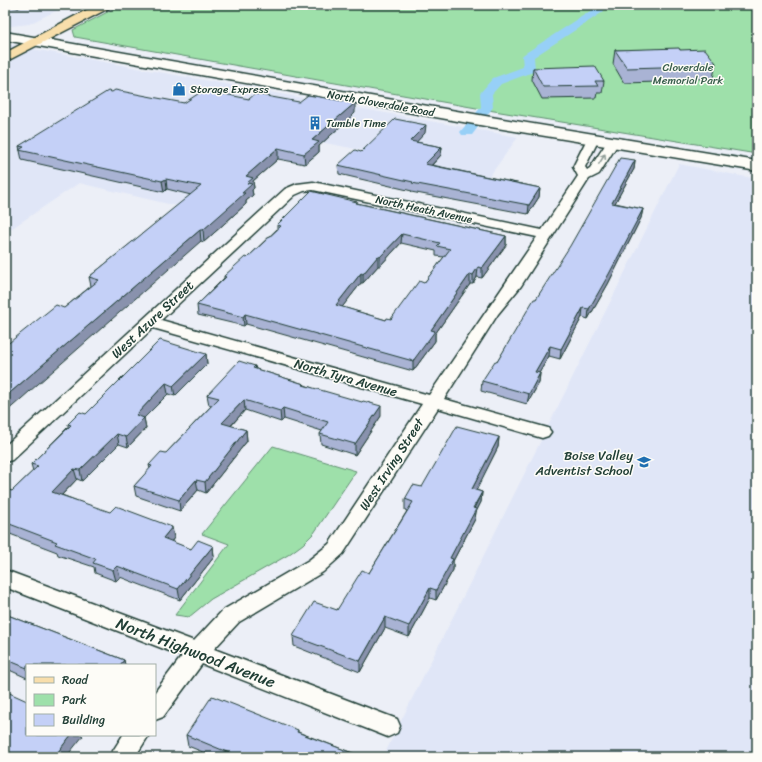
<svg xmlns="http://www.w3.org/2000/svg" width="762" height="762" font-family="Sriracha,sans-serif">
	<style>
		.built { fill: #e0e6f7 }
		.green { fill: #9ee0aa; stroke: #5e8e6f }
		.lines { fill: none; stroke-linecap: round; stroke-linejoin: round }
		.canal { fill: #97d0f7; fill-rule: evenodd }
		.minor-casing { stroke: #1f3d34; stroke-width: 3 }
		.secondary-casing { stroke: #1f3d34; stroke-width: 3 }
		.primary-casing { stroke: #1f3d34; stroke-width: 3 }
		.minor { fill: #fdfcf7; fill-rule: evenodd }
		.secondary { fill: #fdfcf7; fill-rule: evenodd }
		.primary { fill: #f8deab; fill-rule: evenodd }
		.wall { fill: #a9b3d4; stroke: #1f3d34; fill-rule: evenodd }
		.shaded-wall { fill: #8992ad; stroke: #1f3d34 }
		.building { fill: #c4d0f7; stroke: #1f3d34; fill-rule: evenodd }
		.oneway { stroke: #8e9c96 }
		.labels { text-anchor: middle; stroke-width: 3; stroke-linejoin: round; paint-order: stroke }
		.far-park-label { font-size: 11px; fill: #385e4c; stroke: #fdfcf7 }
		.far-poi-label { font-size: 11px; fill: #1f3d34; stroke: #fdfcf7; text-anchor: start }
		.far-street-label { font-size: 11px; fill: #1f3d34; stroke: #fdfcf7 }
		.street-label { font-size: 13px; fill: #1f3d34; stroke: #fdfcf7 }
		.poi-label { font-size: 13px; fill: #1f3d34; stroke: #fdfcf7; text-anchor: end }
		.near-street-label { font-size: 16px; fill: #1f3d34; stroke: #fdfcf7 }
	</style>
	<rect width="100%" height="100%" fill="#eceff7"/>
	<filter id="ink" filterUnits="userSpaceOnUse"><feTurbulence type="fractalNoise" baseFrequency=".025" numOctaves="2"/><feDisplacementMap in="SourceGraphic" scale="8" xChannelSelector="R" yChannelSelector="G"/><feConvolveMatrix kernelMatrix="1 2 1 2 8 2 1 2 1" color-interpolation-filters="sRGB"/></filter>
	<g filter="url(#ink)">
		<path class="built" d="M 5,5 L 68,5 L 29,24 L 11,26 L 5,25 Z
			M 5,44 L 518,137 L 486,181 L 429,170 L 433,164 L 274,133 L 181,207 L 79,183 L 5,233 Z
			M 679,164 L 757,179 L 757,757 L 383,757 Z"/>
		<path class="green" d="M 121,5 L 757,5 L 757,154 L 482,109 L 75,37 L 73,30 Z
			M 273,446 L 356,471 L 314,533 L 303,544 L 288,555 L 211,599 L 189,617 L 175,615 L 229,544 L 202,534 Z"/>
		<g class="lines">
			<path class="canal" d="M 597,5 L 607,5 L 603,12 L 534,57 L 535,69 L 533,72 L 501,84 L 492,94 L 493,107 L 491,110 L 472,135 L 462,135 L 460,132 L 481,107 L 480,93 L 493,78 L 523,67 L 522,56 L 524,54 L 595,8 Z"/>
			<g class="minor-casing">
				<path id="minor" d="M 593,135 L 599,139 L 585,167 L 587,170 L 590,168 L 609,139 L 617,139 L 619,142 L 599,174 L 589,179 L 521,286 L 498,314 L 444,399 L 548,428 L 551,432 L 548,436 L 542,438 L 438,408 L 343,554 L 323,572 L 239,622 L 214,649 L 397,719 L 400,726 L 397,733 L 388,737 L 202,664 L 163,717 L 155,720 L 155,692 L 182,656 L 5,587 L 5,570 L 194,641 L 223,610 L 309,560 L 329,544 L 422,404 L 153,328 L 12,460 L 5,462 L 5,446 L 285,189 L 297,184 L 313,182 L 542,230 L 578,176 L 573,167 L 587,139 ZM 313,190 L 537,237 L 429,395 L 161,320 L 295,195 L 304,191 Z
					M 123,735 L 149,735 L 135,757 L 109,757 Z"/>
			</g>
			<g class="secondary-casing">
				<path id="secondary" d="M 5,32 L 491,117 L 757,161 L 757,171 L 491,127 L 5,40 Z"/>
			</g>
			<g class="primary-casing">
				<path id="primary" d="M 96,5 L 111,5 L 109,8 L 5,62 L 5,53 Z"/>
			</g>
			<use href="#minor" class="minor"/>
			<use href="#secondary" class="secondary"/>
			<use href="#primary" class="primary"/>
		</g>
		<path class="wall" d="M 5,5 L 24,5 L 18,8 Z
			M 615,50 L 680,50 L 716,63 L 713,78 L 692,79 L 692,81 L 624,83 L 613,64 Z
			M 533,68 L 604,81 L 602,93 L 597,93 L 596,98 L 542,99 L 532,80 Z
			M 249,99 L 355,113 L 319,146 L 319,152 L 305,164 L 278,159 L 253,181 L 254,188 L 252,190 L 253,195 L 246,201 L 246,204 L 204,242 L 201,241 L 64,308 L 91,286 L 89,277 L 191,195 L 167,189 L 164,192 L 22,160 L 19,146 L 184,103 Z
			M 425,133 L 416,142 L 442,147 L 441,155 L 432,165 L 540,188 L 539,197 L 528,214 L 411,192 L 412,191 L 339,174 L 338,165 L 361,152 Z
			M 635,160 L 634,169 L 615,203 L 643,209 L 641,218 L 608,284 L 588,319 L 582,317 L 560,359 L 549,356 L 539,373 L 540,373 L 539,383 L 527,404 L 481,391 L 482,381 L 497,362 L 536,299 Z
			M 357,202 L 357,203 L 506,236 L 506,245 L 482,278 L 477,277 L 473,284 L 470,284 L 435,334 L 435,341 L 413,371 L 246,324 L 244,326 L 198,315 L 197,305 L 224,278 L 224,276 L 247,258 L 277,229 L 277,225 ZM 401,243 L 436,251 L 436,256 L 444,257 L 424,283 L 391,319 L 386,320 L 342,307 L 361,283 L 363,283 L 378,266 L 380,266 Z
			M 757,245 L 757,262 L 753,259 Z
			M 206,354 L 207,364 L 175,396 L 168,394 L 144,418 L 146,428 L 128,447 L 119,444 L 82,481 L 77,479 L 62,495 L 174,538 L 171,542 L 191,549 L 213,546 L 214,557 L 180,600 L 120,577 L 116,581 L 95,573 L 94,567 L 58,555 L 57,552 L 10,534 L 8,536 L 5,535 L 5,489 L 12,491 L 33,471 L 31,464 L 68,427 L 68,424 L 86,414 Z
			M 255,366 L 256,369 L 304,384 L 305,385 L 381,416 L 355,455 L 321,444 L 320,434 L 322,431 L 284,419 L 281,422 L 245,410 L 231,426 L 246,430 L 247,441 L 206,493 L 198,490 L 180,511 L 136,496 L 134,486 L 150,469 L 149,465 L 166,453 L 211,406 L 209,405 L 207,395 Z
			M 499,437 L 498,447 L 476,490 L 482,492 L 481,502 L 476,512 L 475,519 L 453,561 L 453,570 L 436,600 L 430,598 L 409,637 L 385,628 L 360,672 L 294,646 L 293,636 L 337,610 L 369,573 L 407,511 L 405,510 L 405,499 L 422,487 Z
			M 5,614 L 124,660 L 125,665 L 27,665 L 27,678 L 5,668 Z
			M 298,730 L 298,732 L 355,754 L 355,757 L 215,757 L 188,746 L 186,735 Z"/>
		<path class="shaded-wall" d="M 18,5 L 24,5 L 18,8 Z
			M 355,103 L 355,113 L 319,146 L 319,152 L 305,164 L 304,154 L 312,140 Z
			M 426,125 L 425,133 L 410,149 L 410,141 Z
			M 442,147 L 441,155 L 425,172 L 425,164 Z
			M 278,148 L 278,159 L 253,181 L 254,188 L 252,190 L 253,195 L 246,201 L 246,204 L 204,242 L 203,230 L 242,193 L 246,176 Z
			M 635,160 L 634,169 L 610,212 L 612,203 Z
			M 166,179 L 167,189 L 164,192 L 162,181 Z
			M 540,188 L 539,197 L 528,214 L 529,205 Z
			M 643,209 L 641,218 L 608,284 L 588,319 L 589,309 Z
			M 200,230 L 201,241 L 5,413 L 5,397 Z
			M 402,234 L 401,243 L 380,266 L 380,257 Z
			M 506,236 L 506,245 L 482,278 L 482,268 Z
			M 378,256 L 378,266 L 363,283 L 363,274 Z
			M 478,267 L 477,277 L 473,284 L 473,275 Z
			M 361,273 L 361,283 L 336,315 L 336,305 Z
			M 470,274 L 470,284 L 435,334 L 435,341 L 413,371 L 413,361 L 431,330 Z
			M 583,308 L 582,317 L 560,359 L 561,349 Z
			M 245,314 L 246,324 L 244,326 L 243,317 Z
			M 550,346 L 549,356 L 534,382 L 535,372 Z
			M 206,354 L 207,364 L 175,396 L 173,386 Z
			M 540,373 L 539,383 L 527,404 L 529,394 Z
			M 166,383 L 168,394 L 144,418 L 146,428 L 128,447 L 126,437 L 136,415 Z
			M 244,400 L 245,410 L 224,433 L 222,423 Z
			M 381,406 L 381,416 L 355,455 L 355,444 Z
			M 283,408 L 284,419 L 281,422 L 280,411 Z
			M 246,430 L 247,441 L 206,493 L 205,482 Z
			M 117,434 L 119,444 L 82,481 L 80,470 Z
			M 499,437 L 498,447 L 472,499 L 472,489 Z
			M 74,469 L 77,479 L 55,502 L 52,492 Z
			M 196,480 L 198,490 L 180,511 L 179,500 Z
			M 482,492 L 481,502 L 476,512 L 475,519 L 453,561 L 453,570 L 436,600 L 436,590 L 450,558 Z
			M 7,523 L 10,534 L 8,536 L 5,526 Z
			M 172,527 L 174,538 L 165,549 L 163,538 Z
			M 213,546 L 214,557 L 180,600 L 178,589 Z
			M 117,566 L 120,577 L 116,581 L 113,570 Z
			M 430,588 L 430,598 L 409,637 L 409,626 Z
			M 385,617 L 385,628 L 360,672 L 360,661 Z
			M 124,660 L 125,665 L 120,665 Z
			M 71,735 L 82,735 L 83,736 L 66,757 L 54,757 Z"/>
		<path class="building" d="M 679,48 L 680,50 L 705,49 L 716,63 L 693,64 L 695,66 L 627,68 L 615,50 Z
			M 595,66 L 604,81 L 595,81 L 598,86 L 543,87 L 533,68 Z
			M 115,90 L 184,103 L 204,90 L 249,99 L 255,94 L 299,102 L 308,95 L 355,103 L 312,140 L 319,142 L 304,154 L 278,148 L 246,176 L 253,178 L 247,183 L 252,184 L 242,193 L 245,193 L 203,230 L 200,230 L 5,397 L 5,346 L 56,305 L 64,308 L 99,280 L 89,277 L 201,186 L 166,179 L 162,181 L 19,150 L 24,147 L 19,146 L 108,91 L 112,92 Z
			M 395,119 L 426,125 L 410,141 L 442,147 L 425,164 L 540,188 L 529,205 L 412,183 L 413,182 L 338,165 L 355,150 L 361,152 Z
			M 620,158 L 635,160 L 612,203 L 643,209 L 609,274 L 589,309 L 583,308 L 561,349 L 550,346 L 535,372 L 540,373 L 529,394 L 482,381 L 495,361 L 497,362 L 534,299 L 536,299 L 570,246 Z
			M 311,191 L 357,202 L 356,203 L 506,236 L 482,268 L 478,267 L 473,275 L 470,274 L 431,330 L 435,331 L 413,361 L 245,314 L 243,317 L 197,305 L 226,277 L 224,276 L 245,257 L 247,258 L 281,226 L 277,225 ZM 402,234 L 440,243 L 437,246 L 450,249 L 424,283 L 419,281 L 391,319 L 387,318 L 386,320 L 336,305 L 361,273 L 363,274 L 378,256 L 380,257 Z
			M 160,340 L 206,354 L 173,386 L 166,383 L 136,415 L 144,418 L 126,437 L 117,434 L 80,470 L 74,469 L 52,492 L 110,512 L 116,506 L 172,527 L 163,538 L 191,549 L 198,540 L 213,546 L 178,589 L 117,566 L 113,570 L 93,563 L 96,559 L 55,544 L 57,542 L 7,523 L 5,525 L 5,489 L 12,491 L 38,466 L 31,464 L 71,425 L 68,424 L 80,412 L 86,414 Z
			M 239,361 L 255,366 L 253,368 L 304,384 L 303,385 L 362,402 L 363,401 L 381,406 L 355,444 L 320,434 L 328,422 L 283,408 L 280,411 L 244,400 L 222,423 L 246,430 L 205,482 L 196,480 L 179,500 L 134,486 L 152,466 L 149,465 L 161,452 L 166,453 L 219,398 L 207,395 Z
			M 457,426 L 499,437 L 472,489 L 482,492 L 473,508 L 476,509 L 450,558 L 453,559 L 436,590 L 430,588 L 409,626 L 385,617 L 360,661 L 293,636 L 314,602 L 337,610 L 362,570 L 369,573 L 413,502 L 405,499 L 413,485 L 422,487 Z
			M 5,614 L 124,660 L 120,665 L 27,665 L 27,668 L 5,659 Z
			M 5,691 L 27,701 L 27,735 L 71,735 L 54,757 L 5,757 Z
			M 212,696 L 298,730 L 297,732 L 355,754 L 354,757 L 239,757 L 186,735 Z"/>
		<defs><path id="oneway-shaft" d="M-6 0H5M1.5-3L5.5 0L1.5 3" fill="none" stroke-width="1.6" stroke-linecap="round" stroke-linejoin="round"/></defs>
		<use class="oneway" href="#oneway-shaft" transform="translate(602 159) rotate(-58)"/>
	</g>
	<defs>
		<g id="shop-bare" transform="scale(1.08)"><path d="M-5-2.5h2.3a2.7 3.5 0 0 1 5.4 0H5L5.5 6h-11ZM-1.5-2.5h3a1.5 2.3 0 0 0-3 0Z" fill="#1f6fb2" stroke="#fdfcf7" stroke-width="2.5" paint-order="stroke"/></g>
		<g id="building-bare" transform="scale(1.08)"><path d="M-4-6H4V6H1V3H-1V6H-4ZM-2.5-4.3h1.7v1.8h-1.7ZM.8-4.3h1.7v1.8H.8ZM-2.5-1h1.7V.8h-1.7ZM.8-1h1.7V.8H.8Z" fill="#1f6fb2" stroke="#fdfcf7" stroke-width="2.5" paint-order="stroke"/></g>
		<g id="school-bare" transform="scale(1.08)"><path d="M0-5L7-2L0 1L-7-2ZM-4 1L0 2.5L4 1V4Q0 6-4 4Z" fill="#1f6fb2" stroke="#fdfcf7" stroke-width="2.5" paint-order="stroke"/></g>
	</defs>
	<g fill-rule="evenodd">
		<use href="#shop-bare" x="179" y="89"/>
		<use href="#building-bare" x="315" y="123"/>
		<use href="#school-bare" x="644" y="462"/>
	</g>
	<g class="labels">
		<g class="far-park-label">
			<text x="688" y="71">Cloverdale<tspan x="688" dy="13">Memorial Park</tspan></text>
		</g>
		<g class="far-poi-label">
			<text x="190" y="93">Storage Express</text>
			<text x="326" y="127">Tumble Time</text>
		</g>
		<g class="far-street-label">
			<text transform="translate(381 103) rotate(10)" y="4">North Cloverdale Road</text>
			<text transform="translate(424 209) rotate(12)" y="4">North Heath Avenue</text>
		</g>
		<g class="street-label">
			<text transform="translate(152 319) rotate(-43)" y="5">West Azure Street</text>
			<text transform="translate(346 377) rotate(16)" y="5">North Tyra Avenue</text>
			<text transform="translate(391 464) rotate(-57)" y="5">West Irving Street</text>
		</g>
		<g class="poi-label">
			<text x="633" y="460">Boise Valley<tspan x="633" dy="15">Adventist School</tspan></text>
		</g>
		<g class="near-street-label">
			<text transform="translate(196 652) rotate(21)" y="6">North Highwood Avenue</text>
		</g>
	</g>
	<rect width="762" height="762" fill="none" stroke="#fdfcf7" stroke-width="20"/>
	<rect x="10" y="10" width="742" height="742" fill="none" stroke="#1f3d34" stroke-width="1.5" filter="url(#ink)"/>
	<rect x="26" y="664" width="130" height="72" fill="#fdfcf7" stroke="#a4b0a9"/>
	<rect x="34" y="677" width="20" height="6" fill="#f8deab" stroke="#a4b0a9"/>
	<text x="62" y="684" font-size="12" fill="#1f3d34">Road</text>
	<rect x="34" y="694" width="20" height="12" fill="#9ee0aa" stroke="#a4b0a9"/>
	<text x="62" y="704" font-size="12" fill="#1f3d34">Park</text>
	<rect x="34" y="714" width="20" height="12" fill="#c4d0f7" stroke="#a4b0a9"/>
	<text x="62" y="724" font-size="12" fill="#1f3d34">Building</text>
</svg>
